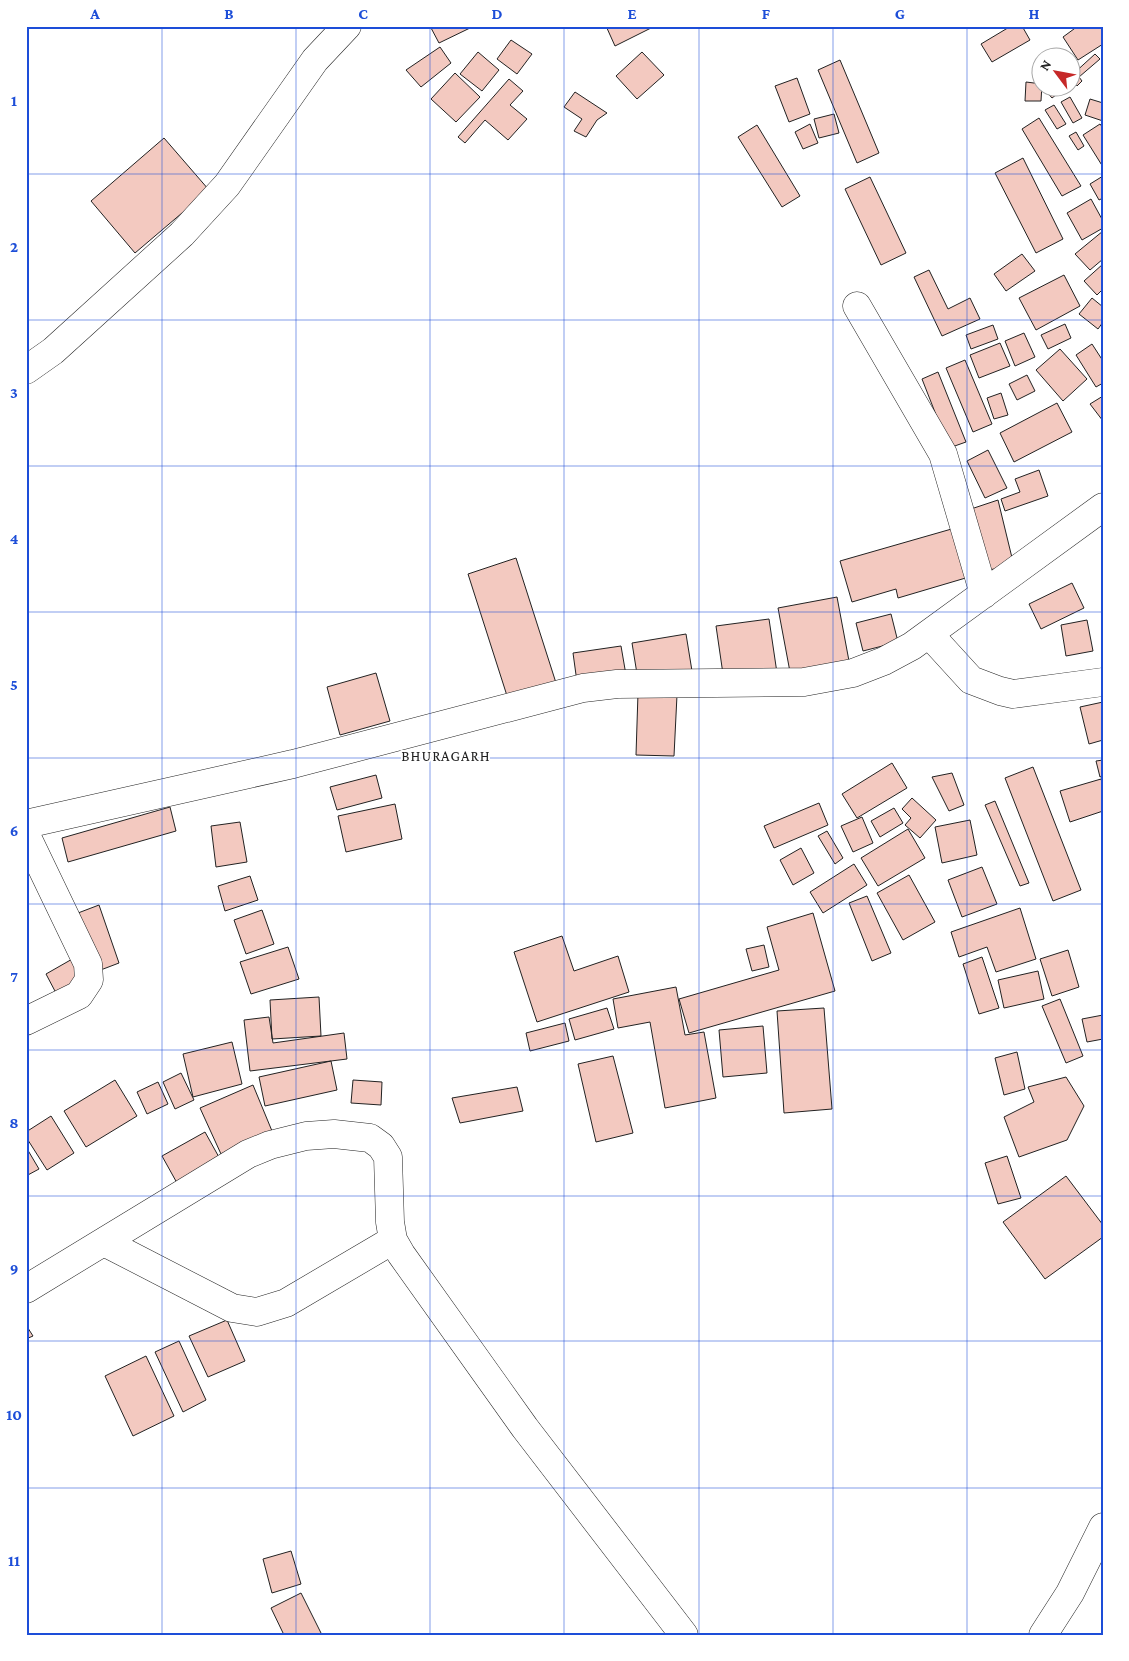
<svg xmlns="http://www.w3.org/2000/svg" width="1129" height="1661" font-family="'Crimson Pro',serif">
	<style>
		.building { fill: #f3c9c0; stroke: #222 }
		.lines { fill: none; stroke-linecap: round; stroke-linejoin: round }
		.minor-casing { stroke: #222; stroke-width: 29 }
		.trunk-casing { stroke: #222; stroke-width: 29 }
		.minor { stroke: #fff; stroke-width: 28 }
		.trunk { stroke: #fff; stroke-width: 28 }
		.grid { fill: none; stroke: #1d4ed8; stroke-width: 1; stroke-opacity: 0.55 }
		.labels { text-anchor: middle; stroke-width: 4; stroke-linejoin: round; paint-order: stroke }
		.quarter-label { font-size: 15px; letter-spacing: 1px; fill: #222; stroke: #fff }
		.neatline { fill: none; stroke: #1d4ed8; stroke-width: 2 }
		.grid-label { font-size: 16px; text-anchor: middle; font-weight: bold; fill: #1d4ed8 }
	</style>
	<rect width="100%" height="100%" fill="#fff"/>
	<path class="building" d="M 430,26 L 469,26 L 470,28 L 439,43 Z
		M 606,26 L 655,26 L 615,46 Z
		M 1011,26 L 1022,26 L 1030,40 L 992,62 L 981,44 Z
		M 1078,26 L 1103,26 L 1103,44 L 1078,60 L 1063,37 Z
		M 511,40 L 532,54 L 517,74 L 497,59 Z
		M 440,47 L 451,63 L 421,87 L 406,70 Z
		M 478,52 L 499,70 L 482,91 L 460,74 Z
		M 642,52 L 664,75 L 637,99 L 616,76 Z
		M 1095,54 L 1100,59 L 1079,77 L 1082,81 L 1077,86 L 1072,80 L 1072,75 Z
		M 840,60 L 879,153 L 857,163 L 818,70 Z
		M 455,73 L 480,97 L 456,122 L 431,99 Z
		M 797,78 L 810,114 L 789,122 L 775,86 Z
		M 509,79 L 523,91 L 510,105 L 527,119 L 508,140 L 485,120 L 465,143 L 458,137 Z
		M 1026,82 L 1042,84 L 1041,101 L 1025,101 Z
		M 1050,88 L 1065,88 L 1052,98 L 1046,91 Z
		M 575,92 L 607,113 L 597,120 L 586,137 L 574,131 L 582,119 L 564,107 Z
		M 1070,97 L 1082,118 L 1073,123 L 1061,102 Z
		M 1090,99 L 1103,103 L 1103,121 L 1085,115 Z
		M 1054,105 L 1066,124 L 1057,129 L 1045,110 Z
		M 834,114 L 839,133 L 819,138 L 814,119 Z
		M 1039,118 L 1081,186 L 1062,196 L 1022,129 Z
		M 810,124 L 818,143 L 803,149 L 795,132 Z
		M 1100,124 L 1103,128 L 1103,167 L 1083,135 Z
		M 757,125 L 800,196 L 782,207 L 738,137 Z
		M 1076,132 L 1084,146 L 1078,150 L 1069,136 Z
		M 164,138 L 209,190 L 135,253 L 91,201 Z
		M 1023,158 L 1063,239 L 1036,253 L 995,173 Z
		M 1103,176 L 1103,198 L 1099,200 L 1090,184 Z
		M 870,177 L 906,253 L 881,265 L 845,189 Z
		M 1091,199 L 1103,221 L 1103,228 L 1082,240 L 1067,213 Z
		M 1103,231 L 1103,259 L 1090,270 L 1075,254 Z
		M 1022,254 L 1035,271 L 1006,291 L 994,274 Z
		M 1103,264 L 1103,289 L 1097,295 L 1084,281 Z
		M 929,270 L 948,309 L 970,298 L 980,319 L 942,336 L 914,277 Z
		M 1064,275 L 1080,306 L 1036,330 L 1019,298 Z
		M 1092,298 L 1103,307 L 1103,322 L 1098,329 L 1079,314 Z
		M 1065,324 L 1071,338 L 1048,349 L 1041,335 Z
		M 993,325 L 998,339 L 971,349 L 966,335 Z
		M 1024,333 L 1035,357 L 1015,366 L 1005,341 Z
		M 1000,343 L 1010,366 L 979,378 L 970,355 Z
		M 1092,344 L 1103,361 L 1103,383 L 1096,387 L 1076,355 Z
		M 1060,349 L 1087,379 L 1063,401 L 1036,370 Z
		M 965,360 L 992,424 L 973,432 L 946,368 Z
		M 938,372 L 966,442 L 949,448 L 922,379 Z
		M 1027,375 L 1035,391 L 1017,400 L 1009,384 Z
		M 1001,393 L 1008,415 L 994,419 L 987,398 Z
		M 1103,396 L 1103,421 L 1090,404 Z
		M 1057,403 L 1072,432 L 1014,462 L 1000,433 Z
		M 988,450 L 1007,488 L 985,498 L 967,461 Z
		M 1039,470 L 1048,496 L 1005,511 L 1001,499 L 1020,492 L 1015,479 Z
		M 998,500 L 1014,566 L 988,570 L 971,509 Z
		M 955,528 L 969,577 L 898,598 L 896,589 L 852,602 L 840,561 Z
		M 516,558 L 557,686 L 509,702 L 468,574 Z
		M 1072,583 L 1084,608 L 1041,629 L 1029,604 Z
		M 837,597 L 849,661 L 790,672 L 778,608 Z
		M 891,614 L 898,642 L 863,651 L 856,623 Z
		M 769,619 L 777,673 L 724,681 L 716,626 Z
		M 1087,620 L 1093,651 L 1066,656 L 1061,625 Z
		M 686,634 L 692,671 L 638,680 L 632,643 Z
		M 621,646 L 626,675 L 577,682 L 573,653 Z
		M 376,673 L 390,721 L 340,735 L 327,687 Z
		M 638,693 L 677,695 L 674,756 L 636,755 Z
		M 1103,702 L 1103,740 L 1089,744 L 1080,707 Z
		M 1103,760 L 1103,776 L 1100,777 L 1096,761 Z
		M 892,763 L 907,788 L 857,818 L 842,794 Z
		M 1033,767 L 1081,890 L 1053,901 L 1005,778 Z
		M 952,773 L 964,805 L 949,811 L 932,777 Z
		M 376,775 L 382,798 L 337,810 L 330,787 Z
		M 1101,779 L 1103,786 L 1103,811 L 1070,822 L 1060,791 Z
		M 912,798 L 936,820 L 920,838 L 905,825 L 911,818 L 902,809 Z
		M 995,801 L 1029,883 L 1020,886 L 985,805 Z
		M 819,803 L 828,825 L 774,848 L 764,826 Z
		M 395,804 L 402,839 L 346,852 L 338,816 Z
		M 170,807 L 176,831 L 68,862 L 62,838 Z
		M 894,808 L 903,823 L 880,837 L 871,821 Z
		M 862,817 L 873,843 L 853,852 L 841,826 Z
		M 970,820 L 977,855 L 942,863 L 935,827 Z
		M 240,822 L 247,862 L 216,867 L 211,826 Z
		M 908,829 L 925,858 L 878,886 L 861,858 Z
		M 827,831 L 843,858 L 835,864 L 818,836 Z
		M 801,848 L 814,873 L 793,885 L 780,860 Z
		M 854,864 L 867,885 L 823,913 L 810,892 Z
		M 982,867 L 997,904 L 962,917 L 948,880 Z
		M 909,875 L 935,922 L 903,940 L 877,893 Z
		M 250,876 L 258,900 L 225,911 L 218,886 Z
		M 867,896 L 891,953 L 872,961 L 849,903 Z
		M 99,905 L 119,963 L 98,971 L 78,913 Z
		M 1020,908 L 1036,959 L 996,972 L 987,947 L 959,957 L 951,932 Z
		M 262,910 L 274,944 L 246,954 L 234,920 Z
		M 813,913 L 835,991 L 689,1033 L 679,999 L 779,970 L 767,927 Z
		M 562,936 L 574,971 L 618,956 L 629,992 L 537,1022 L 514,952 Z
		M 764,945 L 769,967 L 752,971 L 746,949 Z
		M 288,947 L 299,979 L 251,994 L 240,962 Z
		M 1068,950 L 1079,987 L 1052,996 L 1040,959 Z
		M 982,957 L 999,1008 L 979,1014 L 963,964 Z
		M 74,958 L 85,979 L 56,993 L 46,974 Z
		M 1038,971 L 1044,999 L 1004,1008 L 998,980 Z
		M 676,987 L 685,1035 L 704,1032 L 716,1098 L 665,1108 L 650,1022 L 618,1028 L 613,999 Z
		M 319,997 L 321,1036 L 272,1039 L 270,1000 Z
		M 1060,999 L 1083,1056 L 1066,1063 L 1042,1006 Z
		M 607,1008 L 614,1029 L 575,1040 L 569,1019 Z
		M 824,1008 L 832,1109 L 784,1113 L 777,1011 Z
		M 1103,1015 L 1103,1039 L 1087,1042 L 1082,1019 Z
		M 269,1017 L 273,1043 L 344,1033 L 347,1059 L 250,1071 L 244,1020 Z
		M 565,1023 L 569,1041 L 530,1051 L 526,1033 Z
		M 763,1026 L 767,1073 L 723,1077 L 719,1030 Z
		M 232,1042 L 242,1084 L 193,1097 L 183,1054 Z
		M 1017,1052 L 1025,1089 L 1004,1095 L 995,1058 Z
		M 613,1056 L 633,1133 L 596,1142 L 578,1064 Z
		M 331,1061 L 337,1090 L 265,1106 L 259,1077 Z
		M 181,1073 L 194,1100 L 175,1109 L 163,1082 Z
		M 1066,1077 L 1084,1106 L 1067,1140 L 1019,1157 L 1004,1117 L 1034,1102 L 1028,1087 Z
		M 115,1080 L 137,1116 L 86,1147 L 64,1111 Z
		M 353,1080 L 382,1082 L 381,1105 L 351,1103 Z
		M 158,1082 L 168,1104 L 147,1114 L 137,1092 Z
		M 253,1085 L 272,1131 L 221,1154 L 200,1108 Z
		M 517,1087 L 523,1111 L 460,1123 L 452,1098 Z
		M 51,1116 L 74,1153 L 47,1170 L 26,1137 L 26,1132 Z
		M 205,1132 L 220,1159 L 177,1183 L 162,1156 Z
		M 26,1147 L 39,1169 L 26,1176 Z
		M 1007,1156 L 1021,1198 L 998,1204 L 985,1163 Z
		M 1066,1176 L 1103,1225 L 1103,1237 L 1045,1279 L 1003,1222 Z
		M 227,1320 L 245,1361 L 208,1377 L 189,1336 Z
		M 26,1325 L 33,1336 L 26,1339 Z
		M 179,1341 L 206,1400 L 183,1412 L 155,1352 Z
		M 146,1356 L 174,1416 L 133,1436 L 105,1376 Z
		M 291,1551 L 301,1584 L 272,1593 L 263,1559 Z
		M 301,1593 L 322,1635 L 284,1635 L 271,1608 Z"/>
	<g class="lines">
		<g class="minor-casing">
			<path id="minor" d="M 857,306 L 943,454 L 984,594
				M 26,370 L 53,351 L 182,234 L 227,185 L 315,60 L 347,26
				M 929,634 L 971,680 L 1000,691 L 1013,694 L 1103,682
				M 26,824 L 293,764 L 583,688 L 617,684 L 804,682 L 853,673 L 884,661 L 912,646 L 1103,507
				M 26,835 L 88,964 L 89,980 L 79,995 L 26,1021
				M 104,1242 L 232,1308 L 257,1312 L 286,1303 L 393,1240
				M 26,1289 L 248,1154 L 270,1145 L 306,1136 L 334,1134 L 370,1138 L 381,1146 L 388,1157 L 390,1222 L 393,1240 L 401,1254 L 525,1428 L 684,1635"/>
		</g>
		<g class="trunk-casing">
			<path id="trunk" d="M 1043,1635 L 1070,1593 L 1103,1527"/>
		</g>
		<use href="#minor" class="minor"/>
		<use href="#trunk" class="trunk"/>
	</g>
	<path class="grid" d="M 162,26 L 162,1635M 296,26 L 296,1635M 430,26 L 430,1635M 564,26 L 564,1635M 699,26 L 699,1635M 833,26 L 833,1635M 967,26 L 967,1635M 26,174 L 1103,174M 26,320 L 1103,320M 26,466 L 1103,466M 26,612 L 1103,612M 26,758 L 1103,758M 26,904 L 1103,904M 26,1050 L 1103,1050M 26,1196 L 1103,1196M 26,1341 L 1103,1341M 26,1488 L 1103,1488"/>
	<g class="labels">
		<g class="quarter-label">
			<text x="446" y="761">BHURAGARH</text>
		</g>
	</g>
	<rect width="1129" height="1661" fill="none" stroke="#ffffff" stroke-width="55"/>
	<g transform="translate(1056 72) rotate(302)"><circle r="24" fill="#ffffff" stroke="#a7a7a7"/>
	<path d="M0-4L9 19L0 12L-9 19Z" fill="#c62828"/>
	<text y="-8" font-size="14" font-weight="bold" text-anchor="middle" fill="#222222">N</text>
	</g>
	<rect x="28" y="28" width="1074" height="1606" class="neatline"/>
	<g class="grid-label">
		<text x="95" y="19">A</text>
		<text x="229" y="19">B</text>
		<text x="363" y="19">C</text>
		<text x="497" y="19">D</text>
		<text x="632" y="19">E</text>
		<text x="766" y="19">F</text>
		<text x="900" y="19">G</text>
		<text x="1034" y="19">H</text>
		<text x="14" y="106">1</text>
		<text x="14" y="252">2</text>
		<text x="14" y="398">3</text>
		<text x="14" y="544">4</text>
		<text x="14" y="690">5</text>
		<text x="14" y="836">6</text>
		<text x="14" y="982">7</text>
		<text x="14" y="1128">8</text>
		<text x="14" y="1274">9</text>
		<text x="14" y="1420">10</text>
		<text x="14" y="1566">11</text>
	</g>
</svg>
